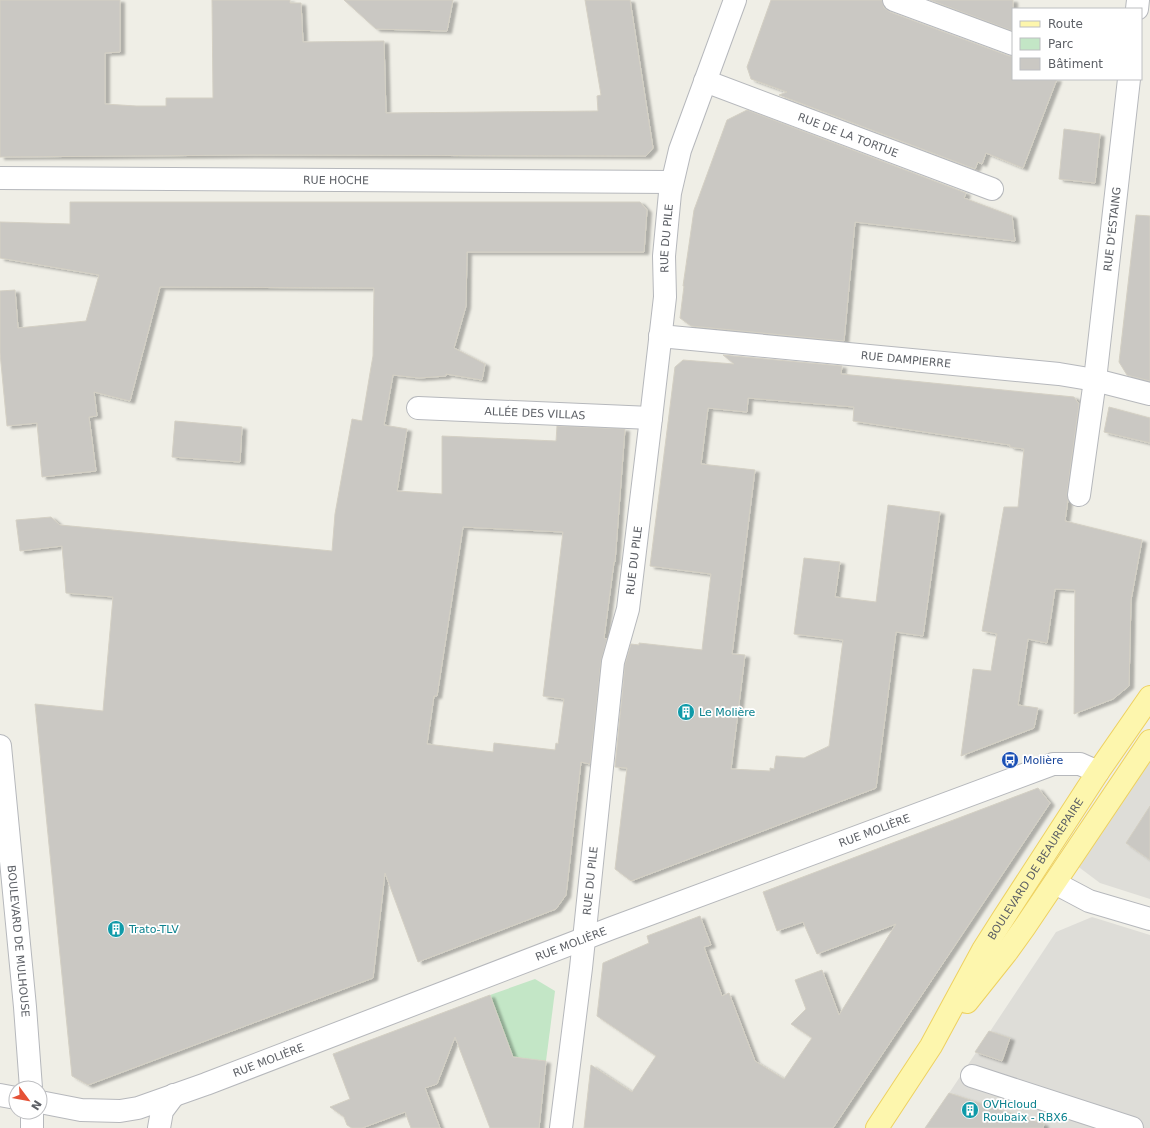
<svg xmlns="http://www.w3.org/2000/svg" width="1150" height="1128" font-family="'DejaVu Sans',sans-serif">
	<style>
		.industrial { fill: #deddd8 }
		.green { fill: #c3e6c6 }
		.building { fill: #cac8c3; stroke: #d4d0c4; fill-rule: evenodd; filter: url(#shadow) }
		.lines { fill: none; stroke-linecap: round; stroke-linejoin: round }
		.minor-casing { stroke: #b6b8bc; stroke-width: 24 }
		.major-casing { stroke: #eed160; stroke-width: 24 }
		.minor { stroke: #fff; stroke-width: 22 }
		.major { stroke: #fdf6ad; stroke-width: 22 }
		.labels { text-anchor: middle; stroke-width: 3.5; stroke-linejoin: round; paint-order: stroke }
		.street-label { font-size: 11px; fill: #5d6066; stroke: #fff }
		.culture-label { font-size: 11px; fill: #0d838f; stroke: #fff; text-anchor: start }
		.transit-label { font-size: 11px; fill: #164399; stroke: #fff; text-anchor: start }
	</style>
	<defs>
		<filter id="shadow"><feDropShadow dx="4.5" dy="2.5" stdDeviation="1" flood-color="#0004"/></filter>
	</defs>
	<rect width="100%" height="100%" fill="#efeee6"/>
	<path class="industrial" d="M 1150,751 L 1150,899 L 1100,883 L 1072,862 Z
		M 1092,917 L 1150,935 L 1150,1128 L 926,1128 L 1056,932 Z"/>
	<path class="green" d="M 535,979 L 555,991 L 546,1061 L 513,1057 L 490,995 Z"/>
	<path class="building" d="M 0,0 L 120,0 L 120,52 L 105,53 L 105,104 L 136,106 L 166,106 L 166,98 L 213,98 L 212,0 L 290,0 L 290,3 L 301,3 L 303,42 L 384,41 L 386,113 L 598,111 L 597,96 L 601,95 L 585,0 L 630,0 L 653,148 L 646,156 L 250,155 L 0,157 Z
		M 344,0 L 453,0 L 447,31 L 376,29 Z
		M 771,0 L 882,0 L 884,8 L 890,12 L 1009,56 L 1013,56 L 1013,79 L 1057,79 L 1023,168 L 986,153 L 982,164 L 978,162 L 975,169 L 779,95 L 787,92 L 751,79 L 747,67 Z
		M 930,0 L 1013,0 L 1013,31 Z
		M 747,110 L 966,193 L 964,198 L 1012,216 L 1015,241 L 855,222 L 844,341 L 691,326 L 680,318 L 684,286 L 683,286 L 694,210 L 727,120 Z
		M 1064,129 L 1100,134 L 1095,183 L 1059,179 Z
		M 70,202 L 640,202 L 647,210 L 644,252 L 467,252 L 466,306 L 454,348 L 485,364 L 482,380 L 446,374 L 446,376 L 419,378 L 393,375 L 384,425 L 407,429 L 397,491 L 442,494 L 442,436 L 556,441 L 557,426 L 625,429 L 615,562 L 614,562 L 604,638 L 607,639 L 601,661 L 590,764 L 581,762 L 566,895 L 556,909 L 418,962 L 385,873 L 373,978 L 88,1085 L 72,1076 L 35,704 L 103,711 L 113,597 L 66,593 L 62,546 L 20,551 L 16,520 L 51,517 L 60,525 L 332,551 L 335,514 L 352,419 L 362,421 L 370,373 L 373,356 L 374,288 L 160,287 L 130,401 L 94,392 L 97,416 L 89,417 L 96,471 L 42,477 L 37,423 L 7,426 L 0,353 L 0,291 L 15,290 L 18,328 L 86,321 L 99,275 L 0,258 L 0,222 L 70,224 ZM 463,527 L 563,532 L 543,696 L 564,699 L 558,744 L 556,743 L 555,750 L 494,743 L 493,752 L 427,744 L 434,696 L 437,696 Z
		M 1136,215 L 1150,216 L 1150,381 L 1127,375 L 1119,362 Z
		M 723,355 L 842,366 L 841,374 L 1074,397 L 1079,404 L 1067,493 L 1068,500 L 1065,521 L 1142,540 L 1131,600 L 1129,686 L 1113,699 L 1074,714 L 1075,590 L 1055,589 L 1047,643 L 1028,639 L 1018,705 L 1038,708 L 1034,728 L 961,756 L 973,669 L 991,671 L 997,634 L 982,631 L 1004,507 L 1018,507 L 1024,449 L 1010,447 L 1010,445 L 853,421 L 854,407 L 748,398 L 747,412 L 708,408 L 701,464 L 755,470 L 732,654 L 745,655 L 731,769 L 770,771 L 770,768 L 774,769 L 776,756 L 804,758 L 829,746 L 843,640 L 794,634 L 804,558 L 840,562 L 835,597 L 876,602 L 888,505 L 940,512 L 923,636 L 896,632 L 876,788 L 631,881 L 615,869 L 627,768 L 615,767 L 625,664 L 631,644 L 639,645 L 639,643 L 702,650 L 711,574 L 650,566 L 675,367 L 683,360 L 734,364 Z
		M 1109,407 L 1150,418 L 1150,443 L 1104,432 Z
		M 175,421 L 242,427 L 240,462 L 172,457 Z
		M 1038,788 L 1050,803 L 833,1128 L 584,1128 L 591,1065 L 632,1092 L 656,1056 L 597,1016 L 603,963 L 649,943 L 647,936 L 700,916 L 711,945 L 704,947 L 722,996 L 729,993 L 755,1061 L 784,1079 L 812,1038 L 791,1024 L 806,1009 L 795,980 L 822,970 L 839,1015 L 896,924 L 817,954 L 803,922 L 777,931 L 763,892 Z
		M 1150,806 L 1150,860 L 1126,843 Z
		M 490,995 L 513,1057 L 546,1061 L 539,1128 L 490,1128 L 455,1037 L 437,1084 L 425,1088 L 440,1128 L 411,1128 L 405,1112 L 362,1128 L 352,1128 L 347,1125 L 344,1117 L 330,1107 L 350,1099 L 333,1054 Z
		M 989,1031 L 1010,1038 L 1002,1061 L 975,1052 Z
		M 949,1093 L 1044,1124 L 1043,1128 L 925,1128 Z"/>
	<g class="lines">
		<g class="minor-casing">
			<g id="minor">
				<path d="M 894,0 L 1013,44"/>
				<path d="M 1137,9 L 1138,0"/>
				<path id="s1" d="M 705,81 L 992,189"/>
				<path id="s2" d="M 0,178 L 672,182"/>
				<path id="s3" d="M 660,336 L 1059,374 L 1095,380 L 1150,394"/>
				<path id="s4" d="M 418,408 L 651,418"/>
				<path id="s5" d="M 1079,495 L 1095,380 L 1129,79"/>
				<path id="s6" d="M 0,746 L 25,1007 L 31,1088"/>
				<path d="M 1055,883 L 1089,901 L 1150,919"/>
				<path d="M 972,1076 L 1132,1128"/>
				<path d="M 0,1095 L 16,1098"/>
				<path id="s7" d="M 40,1102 L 81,1110 L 120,1111 L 138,1108 L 206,1084 L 612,928 L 1053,764 L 1080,764 L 1098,772"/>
				<path d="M 32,1112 L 32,1128"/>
				<path d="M 159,1128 L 162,1111 L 174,1095"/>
				<path id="s8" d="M 561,1128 L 581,968 L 613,662 L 628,609 L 651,418 L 665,297 L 664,256 L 670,193 L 680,150 L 735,0"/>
			</g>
		</g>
		<g class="major-casing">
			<g id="major">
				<path d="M 967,1002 L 1006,953 L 1024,928 L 1150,741"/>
				<path id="s9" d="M 877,1128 L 931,1046 L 983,950 L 1004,917 L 1098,772 L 1150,697"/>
			</g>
		</g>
		<use href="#minor" class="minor"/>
		<use href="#major" class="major"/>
	</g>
	<defs>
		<g id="building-disc" transform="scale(0.9)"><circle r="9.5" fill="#0f9aa8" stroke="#fff"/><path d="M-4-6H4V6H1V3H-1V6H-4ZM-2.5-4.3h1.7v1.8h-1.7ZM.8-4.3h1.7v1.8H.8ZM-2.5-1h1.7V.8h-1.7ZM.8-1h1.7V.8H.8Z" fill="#fff"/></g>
		<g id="bus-disc" transform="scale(0.9)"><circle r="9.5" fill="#1a4fb4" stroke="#fff"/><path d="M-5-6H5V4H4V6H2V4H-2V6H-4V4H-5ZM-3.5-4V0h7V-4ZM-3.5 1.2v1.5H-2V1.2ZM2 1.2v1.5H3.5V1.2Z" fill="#fff"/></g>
	</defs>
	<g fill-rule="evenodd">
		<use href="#building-disc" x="686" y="712"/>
		<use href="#bus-disc" x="1010" y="760"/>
		<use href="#building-disc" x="116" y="929"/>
		<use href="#building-disc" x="970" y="1110"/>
	</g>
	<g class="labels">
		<g class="street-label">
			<text dy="4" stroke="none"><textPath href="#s1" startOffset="153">RUE DE LA TORTUE</textPath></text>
			<text dy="4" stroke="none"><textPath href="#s2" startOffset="336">RUE HOCHE</textPath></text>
			<text dy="4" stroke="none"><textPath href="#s5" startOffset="268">RUE D'ESTAING</textPath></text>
			<text dy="4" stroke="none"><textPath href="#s8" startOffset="897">RUE DU PILE</textPath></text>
			<text dy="4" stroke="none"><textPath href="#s3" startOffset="247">RUE DAMPIERRE</textPath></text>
			<text dy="4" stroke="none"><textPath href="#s4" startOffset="117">ALLÉE DES VILLAS</textPath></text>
			<text dy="4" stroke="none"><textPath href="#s8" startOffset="573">RUE DU PILE</textPath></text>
			<text dy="4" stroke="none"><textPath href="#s7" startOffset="886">RUE MOLIÈRE</textPath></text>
			<text dy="4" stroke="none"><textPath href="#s9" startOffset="304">BOULEVARD DE BEAUREPAIRE</textPath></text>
			<text dy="4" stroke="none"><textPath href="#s8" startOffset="249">RUE DU PILE</textPath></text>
			<text dy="4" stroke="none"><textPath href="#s6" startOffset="196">BOULEVARD DE MULHOUSE</textPath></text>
			<text dy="4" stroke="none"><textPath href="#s7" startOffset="562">RUE MOLIÈRE</textPath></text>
			<text dy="4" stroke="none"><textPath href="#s7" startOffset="238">RUE MOLIÈRE</textPath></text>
		</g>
		<g class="culture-label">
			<text x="699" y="716">Le Molière</text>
			<text x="129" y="933">Trato-TLV</text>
			<text x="983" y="1108">OVHcloud<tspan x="983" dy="13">Roubaix - RBX6</tspan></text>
		</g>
		<g class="transit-label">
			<text x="1023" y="764">Molière</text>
		</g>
	</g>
	<rect x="1012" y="8" width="130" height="72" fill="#ffffff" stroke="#bebfc2"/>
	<rect x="1020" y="21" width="20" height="6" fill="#fdf6ad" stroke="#bebfc2"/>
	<text x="1048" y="28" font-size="12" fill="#5d6066">Route</text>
	<rect x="1020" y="38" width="20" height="12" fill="#c3e6c6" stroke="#bebfc2"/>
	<text x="1048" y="48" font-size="12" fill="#5d6066">Parc</text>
	<rect x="1020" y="58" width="20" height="12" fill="#cac8c3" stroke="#bebfc2"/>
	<text x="1048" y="68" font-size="12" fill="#5d6066">Bâtiment</text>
	<g transform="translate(28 1100) rotate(122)"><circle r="19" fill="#ffffff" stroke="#bebfc2"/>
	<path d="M0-3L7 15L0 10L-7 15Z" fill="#e55136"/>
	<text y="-6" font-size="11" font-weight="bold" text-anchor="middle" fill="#5d6066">N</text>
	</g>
</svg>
